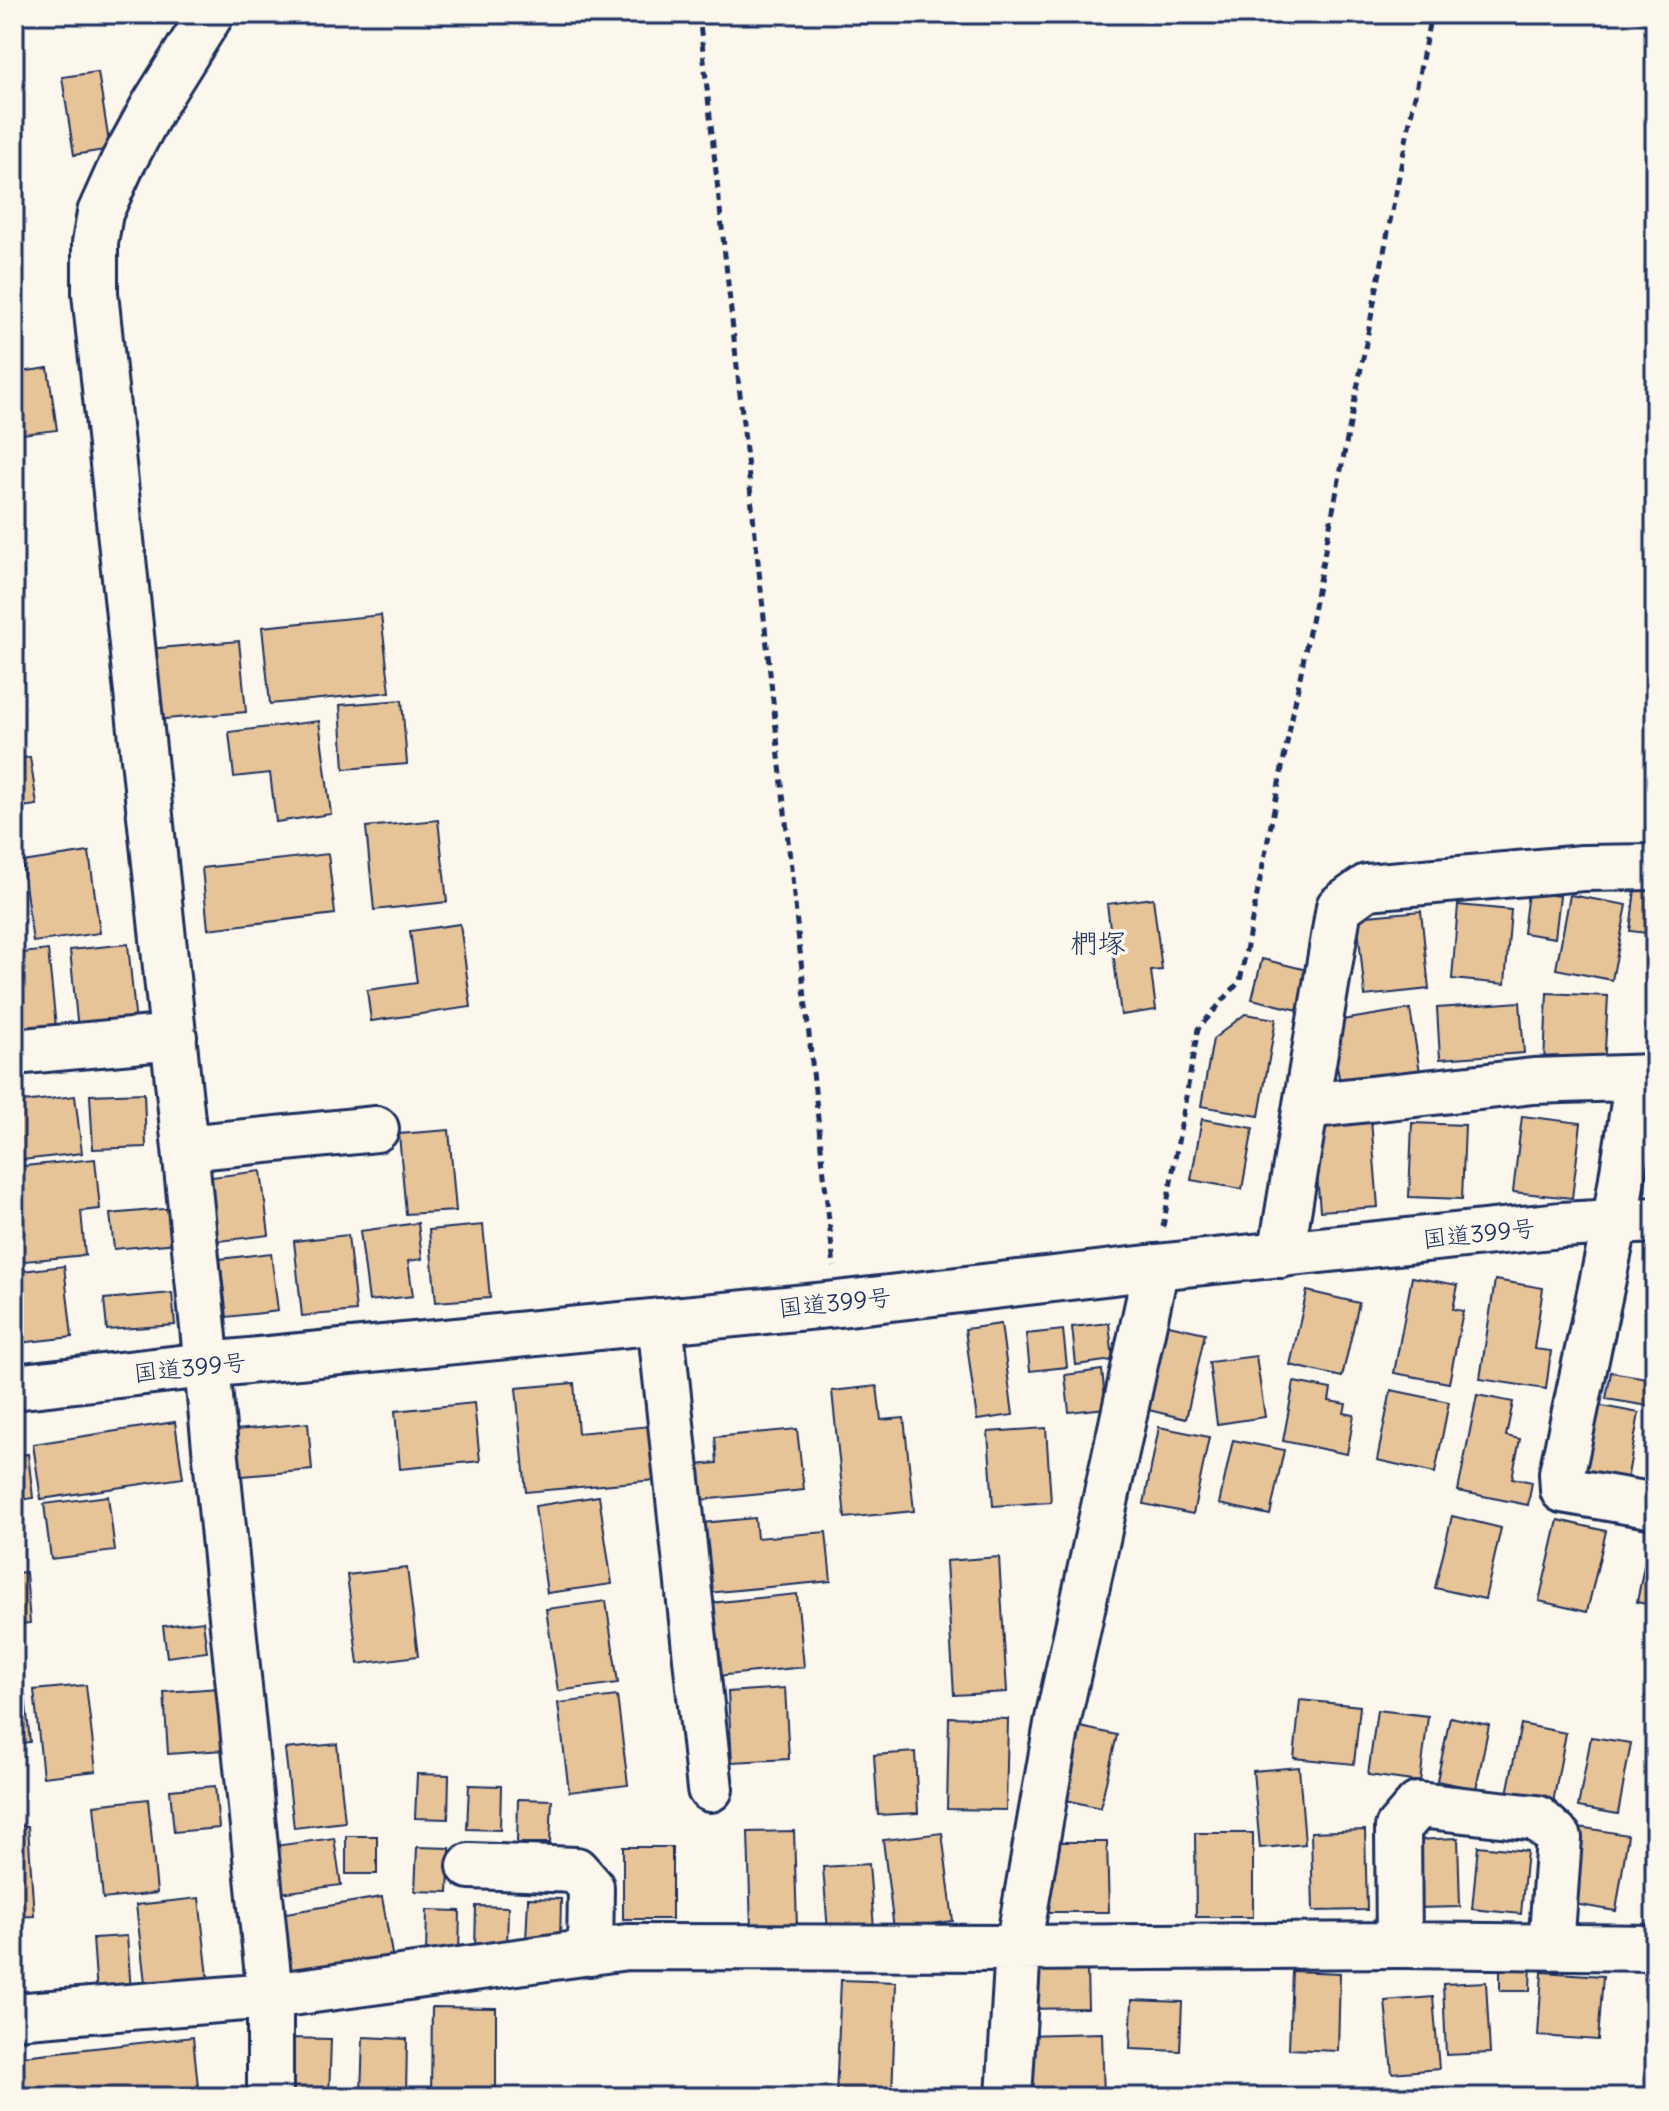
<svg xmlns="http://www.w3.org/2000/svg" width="1669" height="2111" font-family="Delius,'Klee One',sans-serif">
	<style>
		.building { fill: #e7c498; stroke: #1b2f5e; stroke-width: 2 }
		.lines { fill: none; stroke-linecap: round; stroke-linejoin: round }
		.minor-casing { stroke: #1b2f5e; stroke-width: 50 }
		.highway-casing { stroke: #1b2f5e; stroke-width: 50 }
		.path { stroke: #1b2f5e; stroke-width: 5; stroke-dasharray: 8 6; stroke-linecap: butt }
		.minor { stroke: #fbf7ec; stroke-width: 44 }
		.highway { stroke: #fbf7ec; stroke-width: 44 }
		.labels { text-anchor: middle; stroke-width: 7; stroke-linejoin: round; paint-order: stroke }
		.street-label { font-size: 24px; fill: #1b2f5e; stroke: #fbf7ec }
		.quarter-label { font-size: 28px; fill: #1b2f5e; stroke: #fbf7ec }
	</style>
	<rect width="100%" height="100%" fill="#fbf7ec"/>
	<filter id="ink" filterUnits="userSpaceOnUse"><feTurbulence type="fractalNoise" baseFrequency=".0125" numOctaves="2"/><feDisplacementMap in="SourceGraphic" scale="16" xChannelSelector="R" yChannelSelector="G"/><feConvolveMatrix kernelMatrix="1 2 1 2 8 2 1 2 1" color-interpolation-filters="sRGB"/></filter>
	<g filter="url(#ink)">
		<path class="building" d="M 98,72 L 110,149 L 74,155 L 62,77 Z
			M 48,368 L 57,430 L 14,435 L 14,373 Z
			M 381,615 L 390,692 L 270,704 L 262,627 Z
			M 239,641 L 246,712 L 154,720 L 148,649 Z
			M 402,700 L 407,764 L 344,769 L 340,705 Z
			M 319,721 L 331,814 L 276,822 L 270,773 L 234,777 L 229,732 Z
			M 30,757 L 37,805 L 14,808 L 14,760 Z
			M 438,820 L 447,902 L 374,910 L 366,827 Z
			M 89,852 L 100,933 L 33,942 L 22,862 Z
			M 328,854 L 335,914 L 208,929 L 202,868 Z
			M 1635,889 L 1655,891 L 1655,934 L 1630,931 Z
			M 1528,892 L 1560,896 L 1555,938 L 1523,933 Z
			M 1570,895 L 1627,905 L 1612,980 L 1556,969 Z
			M 1153,898 L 1162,970 L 1151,971 L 1156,1010 L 1121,1015 L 1107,904 Z
			M 1458,905 L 1511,910 L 1505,984 L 1452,979 Z
			M 1421,911 L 1429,989 L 1365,996 L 1357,917 Z
			M 460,924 L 471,1007 L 371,1021 L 367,990 L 417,983 L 410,931 Z
			M 128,944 L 136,1025 L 78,1031 L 70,950 Z
			M 48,950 L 56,1027 L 14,1032 L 14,954 Z
			M 1262,959 L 1307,970 L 1298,1010 L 1252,999 Z
			M 1648,979 L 1655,979 L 1655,1059 L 1645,1058 Z
			M 1547,993 L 1608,996 L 1604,1068 L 1544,1065 Z
			M 1520,1002 L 1524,1053 L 1440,1059 L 1437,1008 Z
			M 1410,1009 L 1420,1072 L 1340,1084 L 1330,1022 Z
			M 1245,1014 L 1276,1019 L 1259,1116 L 1201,1106 L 1213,1039 Z
			M 144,1093 L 146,1147 L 93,1149 L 90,1095 Z
			M 75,1096 L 82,1153 L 14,1161 L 14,1103 Z
			M 1522,1116 L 1581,1123 L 1572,1198 L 1513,1192 Z
			M 1202,1119 L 1253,1128 L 1242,1189 L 1191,1180 Z
			M 1371,1120 L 1378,1207 L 1320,1211 L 1313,1124 Z
			M 1412,1123 L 1465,1125 L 1462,1199 L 1409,1197 Z
			M 449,1130 L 456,1211 L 406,1214 L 399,1134 Z
			M 95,1159 L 100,1209 L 81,1211 L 85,1255 L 15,1262 L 14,1167 Z
			M 261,1171 L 269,1235 L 211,1242 L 203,1178 Z
			M 174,1208 L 177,1243 L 114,1249 L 110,1214 Z
			M 418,1223 L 422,1259 L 408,1261 L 413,1296 L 369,1301 L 360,1231 Z
			M 483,1225 L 490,1298 L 436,1302 L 429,1230 Z
			M 348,1235 L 356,1311 L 302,1316 L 294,1241 Z
			M 271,1253 L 278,1311 L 227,1317 L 220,1259 Z
			M 64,1266 L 72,1337 L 19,1343 L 14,1293 L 14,1272 Z
			M 1412,1277 L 1458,1285 L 1453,1309 L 1463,1311 L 1449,1383 L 1394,1373 Z
			M 1495,1280 L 1543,1288 L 1534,1349 L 1551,1351 L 1546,1389 L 1480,1379 Z
			M 1307,1291 L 1359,1303 L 1342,1377 L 1290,1365 Z
			M 172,1293 L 175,1325 L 107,1330 L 104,1299 Z
			M 1155,1322 L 1205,1333 L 1186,1419 L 1136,1407 Z
			M 1109,1323 L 1113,1360 L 1076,1365 L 1072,1327 Z
			M 1001,1324 L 1013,1415 L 977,1420 L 965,1329 Z
			M 1063,1330 L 1067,1367 L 1030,1371 L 1026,1334 Z
			M 1256,1356 L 1265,1417 L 1217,1424 L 1209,1362 Z
			M 1102,1370 L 1106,1408 L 1069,1412 L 1065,1375 Z
			M 1611,1372 L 1653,1379 L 1649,1406 L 1606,1399 Z
			M 1294,1382 L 1331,1389 L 1329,1401 L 1346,1404 L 1344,1413 L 1354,1415 L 1347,1454 L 1283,1441 Z
			M 574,1383 L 578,1433 L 650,1426 L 655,1480 L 526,1492 L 516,1388 Z
			M 877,1386 L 881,1420 L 904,1418 L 914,1511 L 845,1518 L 832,1391 Z
			M 1391,1390 L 1449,1402 L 1435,1473 L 1377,1460 Z
			M 1477,1395 L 1513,1402 L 1506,1436 L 1520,1439 L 1512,1478 L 1532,1482 L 1528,1505 L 1458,1491 Z
			M 474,1403 L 480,1461 L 400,1469 L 395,1411 Z
			M 1597,1405 L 1639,1413 L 1627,1481 L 1584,1474 Z
			M 175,1422 L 183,1478 L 41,1499 L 33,1444 Z
			M 308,1423 L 312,1470 L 230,1477 L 226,1431 Z
			M 1159,1427 L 1209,1437 L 1193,1514 L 1144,1504 Z
			M 1046,1428 L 1051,1502 L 993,1506 L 988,1432 Z
			M 797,1429 L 804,1490 L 700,1500 L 696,1465 L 717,1463 L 715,1437 Z
			M 1233,1440 L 1284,1450 L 1270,1515 L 1219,1504 Z
			M 28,1454 L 33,1498 L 14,1501 L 14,1456 Z
			M 108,1496 L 115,1551 L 51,1559 L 44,1504 Z
			M 599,1496 L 612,1584 L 547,1593 L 535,1506 Z
			M 1452,1516 L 1501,1528 L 1485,1599 L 1435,1588 Z
			M 755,1518 L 757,1538 L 826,1532 L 831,1581 L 697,1594 L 691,1524 Z
			M 1558,1520 L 1606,1531 L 1587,1612 L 1539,1601 Z
			M 1651,1530 L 1655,1531 L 1655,1606 L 1637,1602 Z
			M 999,1557 L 1007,1692 L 954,1695 L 946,1561 Z
			M 407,1568 L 418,1656 L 358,1664 L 347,1575 Z
			M 26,1572 L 30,1623 L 14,1625 L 14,1573 Z
			M 797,1594 L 804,1667 L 717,1676 L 710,1603 Z
			M 606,1601 L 618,1683 L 558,1691 L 546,1609 Z
			M 203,1621 L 207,1652 L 167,1657 L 163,1626 Z
			M 86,1685 L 96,1771 L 43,1777 L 34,1690 Z
			M 219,1688 L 223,1750 L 168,1754 L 164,1692 Z
			M 785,1688 L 789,1759 L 732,1762 L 728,1692 Z
			M 25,1695 L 30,1742 L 14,1744 L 14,1696 Z
			M 617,1696 L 628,1785 L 569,1792 L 558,1703 Z
			M 1300,1700 L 1360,1706 L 1354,1764 L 1294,1758 Z
			M 1377,1710 L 1428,1716 L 1420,1782 L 1368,1775 Z
			M 949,1717 L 1008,1719 L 1006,1810 L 947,1809 Z
			M 1450,1717 L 1489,1725 L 1476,1789 L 1437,1781 Z
			M 1521,1724 L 1566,1733 L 1553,1803 L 1507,1794 Z
			M 1071,1725 L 1117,1735 L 1100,1808 L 1054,1797 Z
			M 1591,1737 L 1631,1743 L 1618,1814 L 1578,1807 Z
			M 337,1744 L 345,1822 L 294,1828 L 285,1749 Z
			M 915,1752 L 918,1813 L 878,1815 L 874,1755 Z
			M 1299,1767 L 1305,1844 L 1260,1848 L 1253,1771 Z
			M 417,1774 L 449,1775 L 448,1819 L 415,1818 Z
			M 469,1785 L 501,1786 L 500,1830 L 467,1829 Z
			M 215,1786 L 219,1828 L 174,1832 L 170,1790 Z
			M 148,1799 L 157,1893 L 103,1899 L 94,1805 Z
			M 518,1799 L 552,1800 L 550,1843 L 517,1843 Z
			M 14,1826 L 28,1826 L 34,1916 L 14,1917 Z
			M 1579,1827 L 1628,1835 L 1616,1911 L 1568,1903 Z
			M 1365,1830 L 1367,1910 L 1313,1911 L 1311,1832 Z
			M 794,1831 L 797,1927 L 751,1929 L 748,1832 Z
			M 942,1833 L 953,1921 L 894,1929 L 883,1840 Z
			M 1195,1833 L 1253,1833 L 1253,1917 L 1196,1917 Z
			M 346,1836 L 377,1836 L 377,1874 L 346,1874 Z
			M 334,1838 L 341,1885 L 281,1893 L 274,1846 Z
			M 1458,1838 L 1460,1907 L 1417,1908 L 1415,1840 Z
			M 1048,1842 L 1107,1842 L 1109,1912 L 1049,1912 Z
			M 1478,1846 L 1527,1851 L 1521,1914 L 1472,1909 Z
			M 417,1847 L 450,1848 L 448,1892 L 415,1891 Z
			M 623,1847 L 672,1847 L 672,1919 L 623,1919 Z
			M 869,1864 L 874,1929 L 828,1932 L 823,1867 Z
			M 382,1897 L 393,1960 L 290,1977 L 280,1914 Z
			M 199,1898 L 209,1985 L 146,1991 L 136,1905 Z
			M 528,1898 L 561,1899 L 560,1943 L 526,1942 Z
			M 476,1906 L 508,1907 L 507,1951 L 475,1950 Z
			M 427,1910 L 460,1911 L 459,1955 L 426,1954 Z
			M 127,1936 L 131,1992 L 97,1994 L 93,1938 Z
			M 1500,1959 L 1531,1959 L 1530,1991 L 1500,1991 Z
			M 1087,1969 L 1088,2008 L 1023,2009 L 1022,1970 Z
			M 1292,1971 L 1340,1973 L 1338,2051 L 1289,2049 Z
			M 1542,1972 L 1603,1976 L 1598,2040 L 1538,2036 Z
			M 841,1980 L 896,1982 L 892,2097 L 836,2097 Z
			M 1486,1982 L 1490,2053 L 1446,2055 L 1443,1984 Z
			M 1433,1997 L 1439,2069 L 1392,2073 L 1385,2001 Z
			M 1132,2000 L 1182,2002 L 1180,2051 L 1130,2049 Z
			M 432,2007 L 496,2008 L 496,2097 L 431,2097 Z
			M 1102,2033 L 1104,2097 L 1024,2097 L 1023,2035 Z
			M 193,2037 L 199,2097 L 14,2097 L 14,2057 Z
			M 363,2037 L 407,2039 L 406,2096 L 361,2095 Z
			M 287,2038 L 331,2039 L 329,2097 L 286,2097 Z"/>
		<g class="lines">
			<g class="minor-casing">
				<path id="minor" d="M 211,14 L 154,105 L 123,162 L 100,213 L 95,243 L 95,293 L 185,1148 L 270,1996 L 270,2097
					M 14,1052 L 174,1037
					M 1638,1078 L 1615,1222 L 1562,1473 L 1563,1490 L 1655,1506
					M 1306,1106 L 1533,1081 L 1655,1077
					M 185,1148 L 376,1129
					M 1281,1255 L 1339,907 L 1367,887 L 1583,868 L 1655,867
					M 660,1321 L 710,1789
					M 470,1866 L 576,1870 L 591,1887 L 590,1953
					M 1399,1945 L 1398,1828 L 1418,1805 L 1537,1818 L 1559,1838 L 1551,1947
					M 14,2016 L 270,1996 L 627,1947 L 1018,1948 L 1399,1945 L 1655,1948
					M 1009,2097 L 1018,1948 L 1057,1724 L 1156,1267"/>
			</g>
			<g class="highway-casing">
				<path id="highway" d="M 14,1387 L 206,1365 L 838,1304 L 1156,1267 L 1561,1225 L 1655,1220"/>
			</g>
			<path class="path" d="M 699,14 L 834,1267
				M 1163,1227 L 1198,1029 L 1240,981 L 1431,14"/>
			<use href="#minor" class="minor"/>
			<use href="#highway" class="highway"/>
		</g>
	</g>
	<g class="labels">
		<g class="street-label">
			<text transform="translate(1479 1234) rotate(-6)" y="8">国道399号</text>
			<text transform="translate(835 1303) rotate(-6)" y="8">国道399号</text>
			<text transform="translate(190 1368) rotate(-6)" y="8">国道399号</text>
		</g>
		<g class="quarter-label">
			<text x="1098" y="953">椚塚</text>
		</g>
	</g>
	<rect width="1669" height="2111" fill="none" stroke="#fbf7ec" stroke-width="48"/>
	<rect x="24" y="24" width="1621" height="2063" fill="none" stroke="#1b2f5e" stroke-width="3" filter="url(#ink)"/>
</svg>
